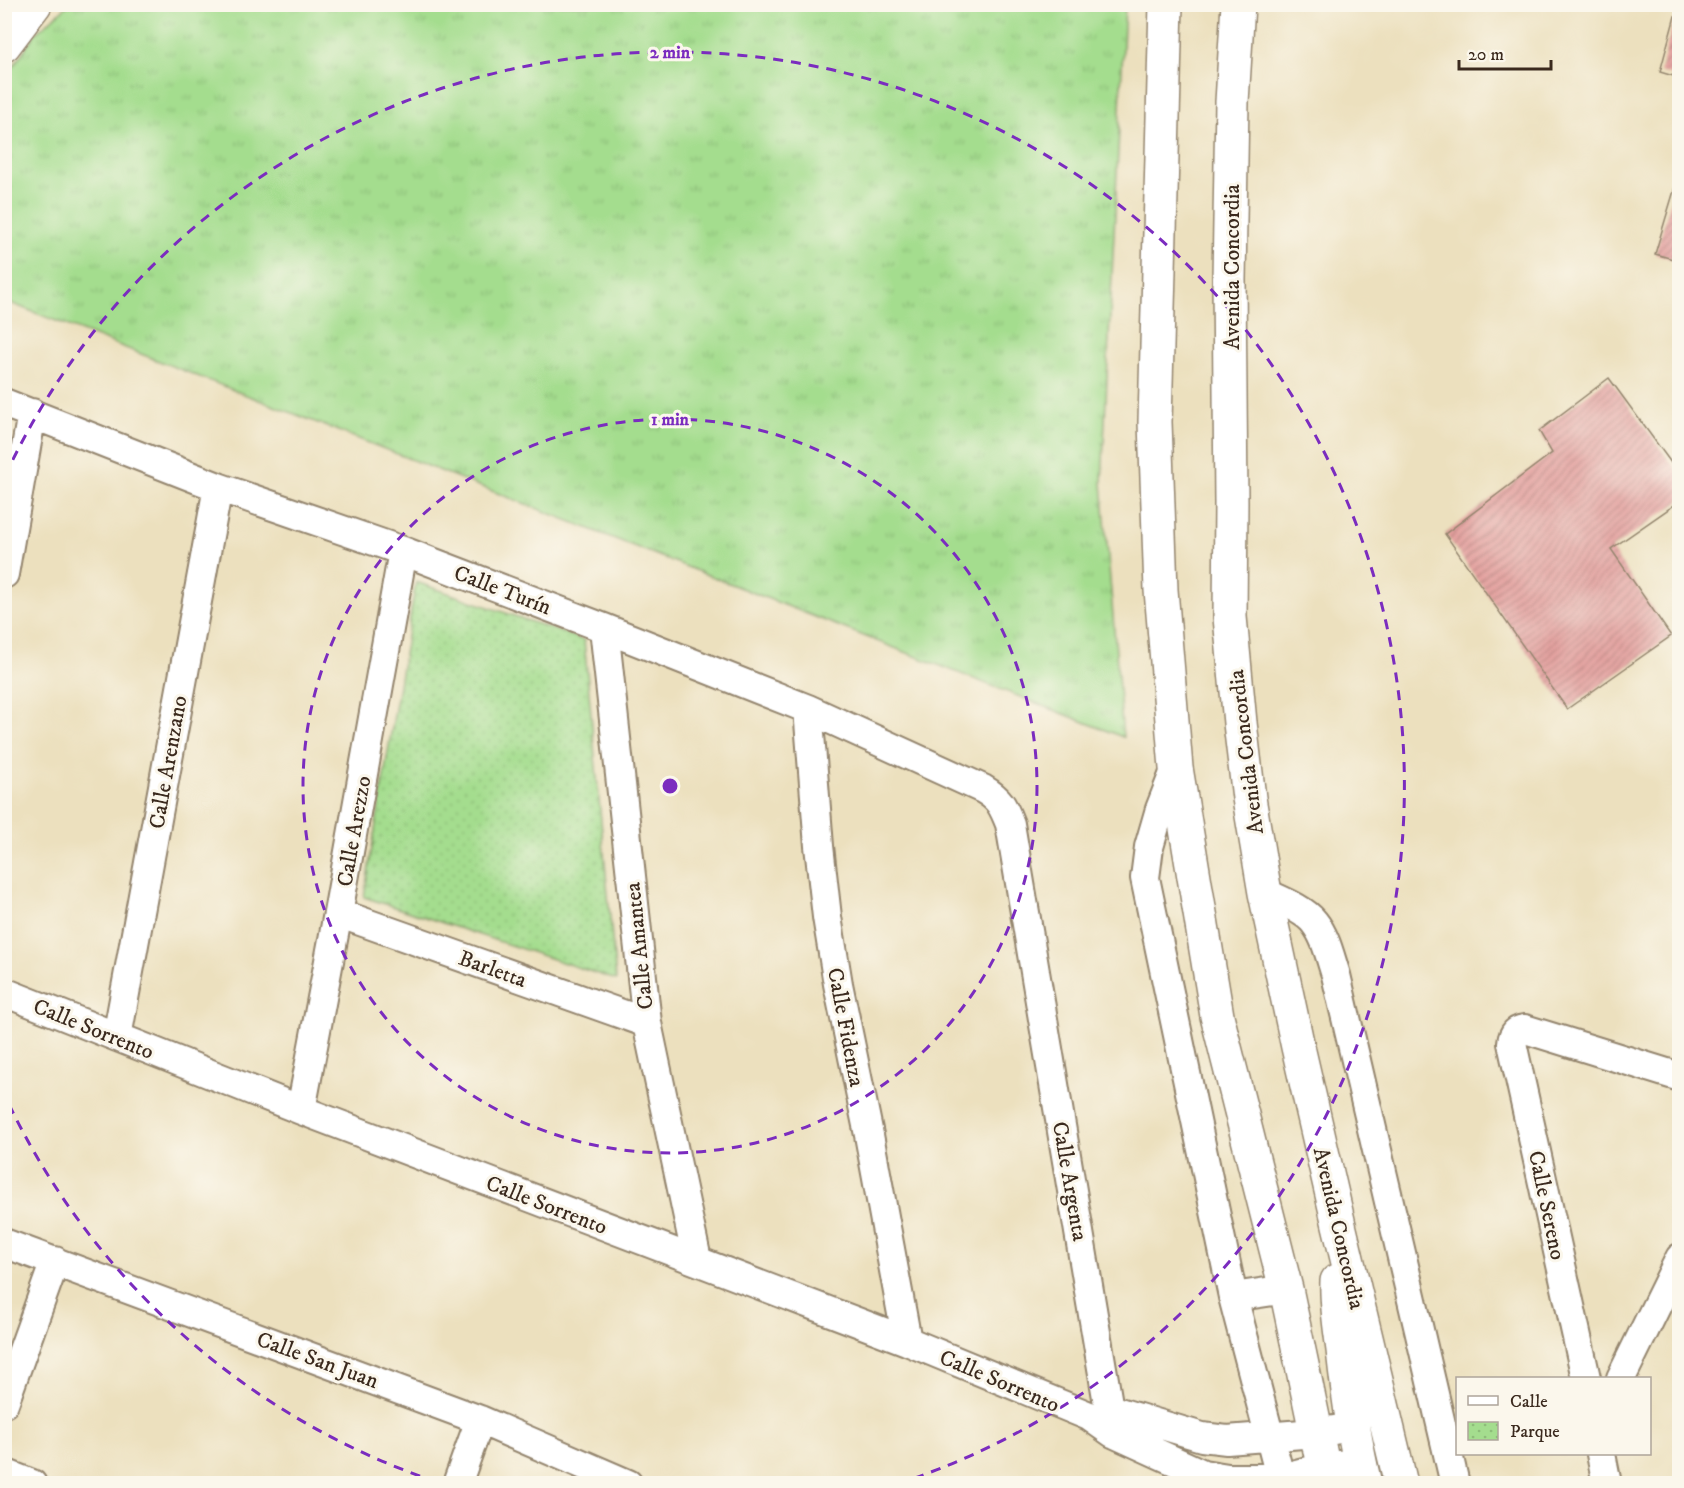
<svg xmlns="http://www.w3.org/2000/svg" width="1684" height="1488" font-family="'IM FELL DW Pica',serif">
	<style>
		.grass { fill: url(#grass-tufts); stroke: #708456; stroke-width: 1.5 }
		.park { fill: url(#park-dots); stroke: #708456; stroke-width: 1.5 }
		.building { fill: url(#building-hatch) }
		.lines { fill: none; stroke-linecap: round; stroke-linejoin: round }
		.street-casing { stroke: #94856e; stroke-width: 32 }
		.secondary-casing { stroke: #94856e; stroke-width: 36 }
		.primary-casing { stroke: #94856e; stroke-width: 36 }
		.street { stroke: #fff; stroke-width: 28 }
		.secondary { stroke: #fff; stroke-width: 33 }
		.primary { stroke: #fff; stroke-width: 33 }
		.ring { fill: none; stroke: #7b2cbf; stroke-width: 3; stroke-dasharray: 10 8 }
		.labels { text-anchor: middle; stroke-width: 6; stroke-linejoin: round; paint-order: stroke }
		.street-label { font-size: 22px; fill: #3b2a1e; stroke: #fbf7ec }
		.centre { fill: #7b2cbf; stroke: #fbf7ec; stroke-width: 3 }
		.ring-label { font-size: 18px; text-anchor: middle; font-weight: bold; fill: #7b2cbf; stroke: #fbf7ec; stroke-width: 6; stroke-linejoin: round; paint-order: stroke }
	</style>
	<defs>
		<pattern id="grass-tufts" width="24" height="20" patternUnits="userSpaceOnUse" patternTransform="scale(1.5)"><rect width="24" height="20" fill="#a4dd8e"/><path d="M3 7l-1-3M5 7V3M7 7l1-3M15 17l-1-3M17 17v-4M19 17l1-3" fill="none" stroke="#8ebe7a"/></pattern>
		<pattern id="park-dots" width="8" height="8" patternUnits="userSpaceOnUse" patternTransform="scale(1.5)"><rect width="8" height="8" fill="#a4dd8e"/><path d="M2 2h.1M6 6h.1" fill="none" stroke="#8ebe7a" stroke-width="1.8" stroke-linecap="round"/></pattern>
		<pattern id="building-hatch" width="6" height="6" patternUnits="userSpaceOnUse" patternTransform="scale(1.5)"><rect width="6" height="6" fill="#e39f9d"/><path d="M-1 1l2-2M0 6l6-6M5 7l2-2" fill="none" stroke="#b9827f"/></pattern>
	</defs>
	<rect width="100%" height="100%" fill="#fbf7ec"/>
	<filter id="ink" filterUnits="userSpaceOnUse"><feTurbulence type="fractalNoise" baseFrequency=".0167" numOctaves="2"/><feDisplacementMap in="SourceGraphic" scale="12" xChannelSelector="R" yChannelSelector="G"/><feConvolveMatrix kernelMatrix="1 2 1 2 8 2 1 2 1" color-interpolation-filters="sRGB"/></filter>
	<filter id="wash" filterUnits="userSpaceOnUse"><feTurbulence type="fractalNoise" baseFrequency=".008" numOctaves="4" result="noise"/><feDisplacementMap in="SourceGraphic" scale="24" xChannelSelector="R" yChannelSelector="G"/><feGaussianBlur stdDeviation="1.35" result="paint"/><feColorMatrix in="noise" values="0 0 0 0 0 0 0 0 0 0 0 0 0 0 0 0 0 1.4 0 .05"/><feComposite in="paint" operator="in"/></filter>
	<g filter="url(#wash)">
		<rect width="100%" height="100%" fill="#ece0be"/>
		<path class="grass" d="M 68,5 L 1125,5 L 1102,483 L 1123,737 L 5,301 L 5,79 L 35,34 Z"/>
		<path class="park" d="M 416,582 L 584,640 L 616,980 L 364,897 Z"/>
		<g id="blocks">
			<path class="building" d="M 1675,16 L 1680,18 L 1680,78 L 1660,72 Z
				M 1679,174 L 1680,174 L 1680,261 L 1655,254 Z
				M 1609,378 L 1680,475 L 1680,501 L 1611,549 L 1671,636 L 1567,709 L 1445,534 L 1552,453 L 1539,431 Z"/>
		</g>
	</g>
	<g filter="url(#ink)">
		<use href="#blocks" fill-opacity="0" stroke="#94856e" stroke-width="1.5"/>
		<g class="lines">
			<g class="street-casing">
				<path id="street" d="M 4,403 L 218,487 L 403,551 L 604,628 L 808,709 L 983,789 C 1000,799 1003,806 1010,824 L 1113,1433
					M 4,574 L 32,413
					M 604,628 L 647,1023 L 697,1260
					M 808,709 L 819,846 L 827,917 L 838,984 L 869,1135 L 907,1341
					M 1176,768 L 1160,809 L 1149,847 L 1145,878 L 1233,1297 L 1282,1484
					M 1265,893 C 1280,900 1304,909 1314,922 C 1326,937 1330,957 1336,975 L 1455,1484
					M 338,913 L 647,1023
					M 4,992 L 301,1110 L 907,1341 L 1089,1416 L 1113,1433 L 1203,1474 L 1228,1478 L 1281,1478 L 1323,1467 L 1360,1462
					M 117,1037 L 218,487
					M 301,1110 L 338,913 L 403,551
					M 4,1243 L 480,1420 L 628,1484
					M 1233,1297 L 1286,1289
					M 1586,1378 L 1512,1043 C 1513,1034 1516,1030 1525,1029 L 1680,1077
					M 1621,1378 L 1680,1258
					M 4,1403 L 55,1261
					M 1109,1409 L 1202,1437 L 1227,1440 L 1315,1433 L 1353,1427
					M 1601,1454 L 1607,1484
					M 4,1473 L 32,1484
					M 457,1484 L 480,1420"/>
			</g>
			<g class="secondary-casing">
				<path id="secondary" d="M 4,45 L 35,4"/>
			</g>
			<g class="primary-casing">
				<path id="primary" d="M 1166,4 L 1155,422 L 1161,590 L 1176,768 L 1217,1016 L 1286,1289 L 1327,1484
					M 1238,4 L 1232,102 L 1229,280 L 1231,503 L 1230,617 L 1240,723 L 1249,798 L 1265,893 L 1298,1047 L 1339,1225 L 1401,1484
					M 1337,1281 C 1336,1304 1340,1327 1343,1350 C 1348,1395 1354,1440 1365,1484"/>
			</g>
			<use href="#street" class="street"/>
			<use href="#secondary" class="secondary"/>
			<use href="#primary" class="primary"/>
		</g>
	</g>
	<g class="ring">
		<circle cx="670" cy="786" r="367"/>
		<path d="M437 1482A734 734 0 0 1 5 1096M5 476A734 734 0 1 1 903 1482"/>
	</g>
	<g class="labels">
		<g class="street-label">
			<text transform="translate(1231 267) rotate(-90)" y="8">Avenida Concordia</text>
			<text transform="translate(503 589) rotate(21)" y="8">Calle Turín</text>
			<text transform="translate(1245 752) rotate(-97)" y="8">Avenida Concordia</text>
			<text transform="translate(167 762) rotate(-80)" y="8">Calle Arenzano</text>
			<text transform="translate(353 831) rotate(-80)" y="8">Calle Arezzo</text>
			<text transform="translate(638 946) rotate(-96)" y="8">Calle Amantea</text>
			<text transform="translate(493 968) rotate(20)" y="8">Barletta</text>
			<text transform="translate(847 1027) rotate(79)" y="8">Calle Fidenza</text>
			<text transform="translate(94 1028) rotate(22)" y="8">Calle Sorrento</text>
			<text transform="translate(1071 1181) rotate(80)" y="8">Calle Argenta</text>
			<text transform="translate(547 1204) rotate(21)" y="8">Calle Sorrento</text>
			<text transform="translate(1548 1205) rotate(78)" y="8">Calle Sereno</text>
			<text transform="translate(1340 1228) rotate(77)" y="8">Avenida Concordia</text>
			<text transform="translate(318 1359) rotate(20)" y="8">Calle San Juan</text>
			<text transform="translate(1000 1380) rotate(23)" y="8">Calle Sorrento</text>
		</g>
	</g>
	<circle cx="670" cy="786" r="9" class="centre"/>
	<g class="ring-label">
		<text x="670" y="58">2 min</text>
		<text x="670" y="425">1 min</text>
	</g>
	<rect width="1684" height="1488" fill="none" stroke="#fbf7ec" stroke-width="24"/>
	<rect x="1456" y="1377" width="195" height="78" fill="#fbf7ec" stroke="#aea59a" stroke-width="1.5"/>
	<rect x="1468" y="1396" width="30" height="9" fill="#ffffff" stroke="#aea59a" stroke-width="1.5"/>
	<text x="1510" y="1407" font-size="18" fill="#3b2a1e">Calle</text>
	<rect x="1468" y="1422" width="30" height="18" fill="url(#park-dots)" stroke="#aea59a" stroke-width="1.5"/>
	<text x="1510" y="1437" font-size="18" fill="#3b2a1e">Parque</text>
	<path d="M1459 60v9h92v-9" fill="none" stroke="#3b2a1e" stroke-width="3"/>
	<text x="1468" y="60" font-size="18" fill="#3b2a1e" stroke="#fbf7ec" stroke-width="4.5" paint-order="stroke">20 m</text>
</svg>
